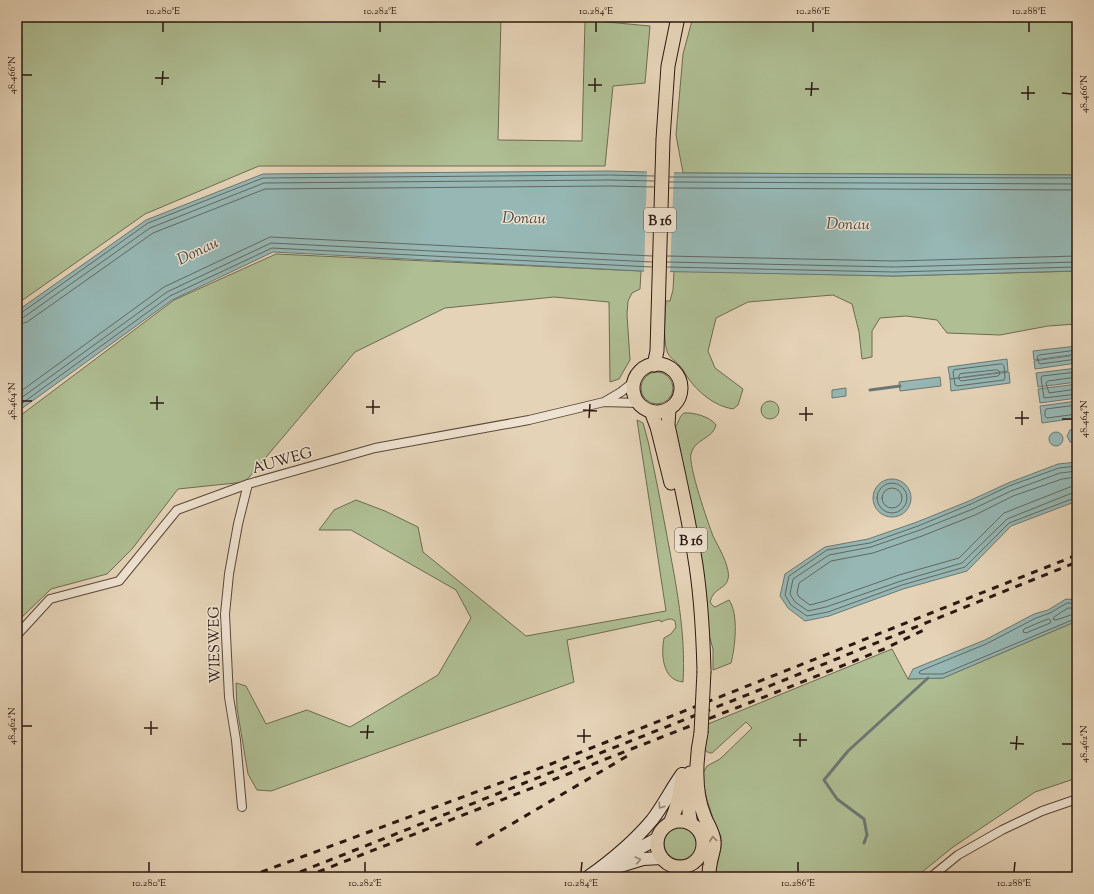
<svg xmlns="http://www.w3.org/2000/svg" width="1094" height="894" font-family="'Sorts Mill Goudy',serif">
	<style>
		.green { fill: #afbe93; stroke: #6e6b52 }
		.water { fill: #96b7b4; stroke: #6c7773 }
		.pier { fill: #e5d3b7 }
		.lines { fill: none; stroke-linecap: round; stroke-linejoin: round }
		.shore { stroke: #616862; stroke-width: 1 }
		.stream { stroke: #6c7773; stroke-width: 3 }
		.minor-casing { stroke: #5a473a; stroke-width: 10 }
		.secondary-casing { stroke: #2c1811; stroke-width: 14 }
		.primary-casing { stroke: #2c1811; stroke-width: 15 }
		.minor { stroke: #eee2d0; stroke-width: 8 }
		.secondary { stroke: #eee2d0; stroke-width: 12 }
		.primary { stroke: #e5d3b7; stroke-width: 13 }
		.rail { stroke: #2c1811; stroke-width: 3; stroke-dasharray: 7 7; stroke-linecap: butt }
		.primary-bridge-casing { stroke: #2c1811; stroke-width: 15; stroke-linecap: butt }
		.primary-bridge { stroke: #e5d3b7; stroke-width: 13 }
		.oneway { stroke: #97877a }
		.oneway2 { stroke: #927f6c }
		.ticks { fill: none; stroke: #2c1811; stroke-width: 1.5 }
		.labels { text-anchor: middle; stroke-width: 3; stroke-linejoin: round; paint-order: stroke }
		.shield { fill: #eee2d0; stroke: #66554a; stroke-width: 1 }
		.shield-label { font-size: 14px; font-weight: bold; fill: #2c1811 }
		.street-label { font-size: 15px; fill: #2c1811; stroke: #eee2d0 }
		.water-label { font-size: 16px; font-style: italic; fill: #4c4842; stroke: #eee2d0 }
		.neatline { fill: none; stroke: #2c1811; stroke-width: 1.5 }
		.ticks-label { font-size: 10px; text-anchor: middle; fill: #2c1811 }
	</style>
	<rect width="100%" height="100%" fill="#e5d3b7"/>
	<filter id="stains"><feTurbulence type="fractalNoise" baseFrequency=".005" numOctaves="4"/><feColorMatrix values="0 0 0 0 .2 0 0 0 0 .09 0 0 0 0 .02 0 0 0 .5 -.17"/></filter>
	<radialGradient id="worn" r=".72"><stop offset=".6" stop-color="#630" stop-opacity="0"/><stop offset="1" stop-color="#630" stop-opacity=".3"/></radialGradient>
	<path class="green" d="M 17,17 L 501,17 L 498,140 L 582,141 L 585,20 L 650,26 L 645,83 L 613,86 L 605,166 L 259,166 L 145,214 L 17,304 Z
		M 693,17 L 1077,17 L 1077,175 L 683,173 L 676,135 L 683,54 Z
		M 276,254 L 641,271 L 640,289 L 632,293 L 628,301 L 627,315 L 630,360 L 619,379 L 610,382 L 609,302 L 554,297 L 445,308 L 355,352 L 245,482 L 178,489 L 132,549 L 107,574 L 51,589 L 18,621 L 17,618 L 17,418 L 174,300 Z
		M 674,271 L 894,276 L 1077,271 L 1077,324 L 1048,326 L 1000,335 L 947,333 L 937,320 L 906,316 L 880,318 L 872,331 L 872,357 L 862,359 L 859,332 L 852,304 L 833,295 L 748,302 L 716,318 L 708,351 L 715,368 L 743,389 L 738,405 L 733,409 C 714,406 698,392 688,378 C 685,374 683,368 679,365 C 675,360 669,358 667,351 C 663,340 665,314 666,301 L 670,301 L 673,290 Z
		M641 388a16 16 0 1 1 32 0a16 16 0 1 1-32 0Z
		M761 410a9 9 0 1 1 18 0a9 9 0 1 1-18 0Z
		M 684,413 C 693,412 711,417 716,425 C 713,439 694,439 691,454 C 688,465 708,523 713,536 C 718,546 731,568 728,579 C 726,589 713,588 710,602 L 713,606 L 715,607 L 729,600 C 739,614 735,648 731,663 L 713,670 L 713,649 L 708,631 L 673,429 C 679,425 678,417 684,413 Z
		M 637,420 L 643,423 L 648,441 C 655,473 661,504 667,536 C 676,584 686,633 683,682 C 662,680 661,654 664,638 L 671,634 L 676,627 L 675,621 C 670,617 666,620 661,622 L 660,620 L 567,640 L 574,682 L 271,791 L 257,790 L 248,774 L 237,708 L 236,683 L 246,686 L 266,724 L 307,710 L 350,727 L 438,675 L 471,618 L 456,590 L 351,530 L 319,530 L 334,510 L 356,500 L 385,511 L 418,527 L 423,552 L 526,636 L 666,611 Z
		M 1077,621 L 1077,778 L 1035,792 L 953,847 L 916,877 L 716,877 L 715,868 L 721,848 L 721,836 L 716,827 L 707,800 L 703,782 L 703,773 L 707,766 L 720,759 L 752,728 L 746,722 L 712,753 C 698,753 706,733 708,724 L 892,649 L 908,679 L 943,678 Z
		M664 843a17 17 0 1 1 34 0a17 17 0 1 1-34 0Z
		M 632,872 L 667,877 L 625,877 Z"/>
	<path class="water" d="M 610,171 L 683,173 L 1077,175 L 1077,271 L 894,276 L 641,271 L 273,252 L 172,300 L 17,412 L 17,311 L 146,220 L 263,174 Z
		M 1077,346 L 1077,354 L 1034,360 L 1033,351 Z
		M 1077,355 L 1077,363 L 1035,369 L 1034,361 Z
		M 1007,359 L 1008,371 L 950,379 L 948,367 Z
		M 1077,368 L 1077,382 L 1038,387 L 1036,373 Z
		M 1009,372 L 1010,383 L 951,391 L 950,379 Z
		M 940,377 L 941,386 L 900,391 L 899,382 Z
		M 1077,384 L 1077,398 L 1040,403 L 1038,389 Z
		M 846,388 L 846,396 L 832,398 L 832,390 Z
		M 1077,401 L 1077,418 L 1042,423 L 1040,406 Z
		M 1075,429 L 1077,429 L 1077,443 L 1070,442 L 1067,436 L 1070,430 Z
		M1049 439a7 7 0 1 1 14 0a7 7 0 1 1-14 0Z
		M 1077,462 L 1077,501 L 1011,526 L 967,571 L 903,589 L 829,616 L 805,621 L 788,608 L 780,596 L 785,574 L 825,547 L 868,539 L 917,522 L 969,501 L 1008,483 L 1058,464 Z
		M873 498a19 19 0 1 1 38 0a19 19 0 1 1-38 0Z
		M 1066,599 L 1077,600 L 1077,621 L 943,678 L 908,679 L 913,669 L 985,640 L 1034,614 L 1048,610 Z"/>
	<path class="pier" d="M 647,170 L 674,171 L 670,273 L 644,273 Z"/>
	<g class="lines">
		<path class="shore" d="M 669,177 L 1077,178
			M 669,182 L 1077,184
			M 669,188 L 1077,190
			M 667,256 L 894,261 L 1077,256
			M 667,262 L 894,267 L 1077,262
			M 667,267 L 894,272 L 1077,267
			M 17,314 L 21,313 L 148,223 L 263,178 L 610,175 L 654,176
			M 17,319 L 24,317 L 150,228 L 264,183 L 609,180 L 654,181
			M 17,325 L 27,322 L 153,233 L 265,189 L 609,186 L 654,187
			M 1077,350 L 1039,355 L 1037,357 L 1039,363 L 1040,364 L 1077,359
			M 1002,364 L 1004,366 L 1005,378 L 1004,380 L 957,386 L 955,385 L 953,372 L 954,370 Z
			M 997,370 L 999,371 L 1000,374 L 998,376 L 961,381 L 959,379 L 959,376 L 960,374 Z
			M 1077,372 L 1042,376 L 1041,378 L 1044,398 L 1077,394
			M 1077,377 L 1048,381 L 1046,383 L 1049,393 L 1077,389
			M 17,394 L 164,287 L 270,237 L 652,256
			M 17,401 L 167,292 L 271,243 L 652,262
			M 1077,405 L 1046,409 L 1045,411 L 1045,416 L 1047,418 L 1077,414
			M 17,407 L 170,296 L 272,248 L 652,267
			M 1077,466 L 1059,468 L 1009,486 L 971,504 L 918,526 L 870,543 L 827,550 L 789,576 L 785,595 L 791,605 L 807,616 L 828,612 L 902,585 L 965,567 L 1009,523 L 1077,497
			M 1077,471 L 1060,473 L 1011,491 L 973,509 L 920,530 L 871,547 L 829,555 L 793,579 L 790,594 L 795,602 L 808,611 L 826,607 L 901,581 L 962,563 L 1007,519 L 1072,493 L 1077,492
			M 1077,477 L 1062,479 L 1013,496 L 975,515 L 922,536 L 873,553 L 831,561 L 799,583 L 797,593 L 799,597 L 810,605 L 825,601 L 899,575 L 959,558 L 1004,513 L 1070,487 L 1077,486
			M877 498a15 15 0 1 1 30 0a15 15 0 1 1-30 0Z
			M882 498a10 10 0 1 1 20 0a10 10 0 1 1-20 0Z
			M 1077,603 L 1067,603 L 1050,613 L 1036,618 L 986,644 L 920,671 L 919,673 L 921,674 L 943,674 L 1077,618
			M 1077,608 L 1068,608 L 1054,617 L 1053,619 L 1056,620 L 1077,613
			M 1049,619 L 1051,621 L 1050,623 L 1026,633 L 1023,632 L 1024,629 L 1038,623 Z"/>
		<path class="stream" d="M 870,390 L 900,386
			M 864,843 L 867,835 L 864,819 L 837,799 L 824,780 L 848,751 L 928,678"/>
		<g class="minor-casing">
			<path id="minor" d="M 604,402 L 621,392 L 635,381
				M 17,635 L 50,599 L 119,581 L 177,510 L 248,484 L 375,448 L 529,420 L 604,402 L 639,403
				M 242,807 L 236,740 L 229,697 L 225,614 L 229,574 L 238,524 L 248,484
				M 931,877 L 958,855 L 1002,830 L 1042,811 L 1077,799"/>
		</g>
		<g class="secondary-casing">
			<path id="secondary" d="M 619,857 L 640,848 L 658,838
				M 604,871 L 643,859 L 662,858
				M 588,877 C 612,860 633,843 652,820 C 663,806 671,789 682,774"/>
		</g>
		<g class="primary-casing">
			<path id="primary" d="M633 388a24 24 0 1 1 48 0a24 24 0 1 1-48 0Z
				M 654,365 L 657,351 L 663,139 L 668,66 L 678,17
				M 669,409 L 668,425 C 677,468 687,510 694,553 C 701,592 703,632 704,671
				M 651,411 L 657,427 L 671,483
				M 701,733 C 696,757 694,791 704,815 C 707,824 713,831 714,841 C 715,849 711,856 710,865 C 709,869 709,873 709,877
				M 690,773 C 690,790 686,806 691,823
				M657 844a23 23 0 1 1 46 0a23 23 0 1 1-46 0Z
				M 671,821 C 678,806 680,791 682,775"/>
		</g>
		<use href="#minor" class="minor"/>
		<use href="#secondary" class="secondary"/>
		<use href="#primary" class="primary"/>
		<path class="rail" d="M 476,845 L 629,755
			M 248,877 L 551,764 L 1077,555
			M 287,877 L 767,687 L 1077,562
			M 305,877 L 787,688 L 884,649 L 924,630"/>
		<g class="primary-bridge-casing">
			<path id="primary-bridge" d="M 701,733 L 704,671"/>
		</g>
		<use href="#primary-bridge" class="primary-bridge"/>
	</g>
	<defs><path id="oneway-chevron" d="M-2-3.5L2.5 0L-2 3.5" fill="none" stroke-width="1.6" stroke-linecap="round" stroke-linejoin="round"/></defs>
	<g class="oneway">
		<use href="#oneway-chevron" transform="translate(661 806) rotate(124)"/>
		<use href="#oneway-chevron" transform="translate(638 860) rotate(-12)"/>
	</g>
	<use class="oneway2" href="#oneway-chevron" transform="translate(713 839) rotate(-98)"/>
	<path class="ticks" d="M 163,32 L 163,22M 380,32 L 380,22M 596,32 L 596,22M 813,32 L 813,22M 1029,32 L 1029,22M 22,75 L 32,75M 155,78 L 169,78M 372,81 L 386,82M 162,85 L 163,71M 588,85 L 602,85M 379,88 L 379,74M 805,89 L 819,89M 595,92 L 595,78M 1021,93 L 1035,93M 1062,93 L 1072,94M 811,96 L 812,82M 1028,100 L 1028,86M 22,401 L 32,401M 150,403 L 164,403M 366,407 L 380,407M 157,410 L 157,396M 583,410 L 597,411M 373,414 L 373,400M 799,414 L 813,414M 589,418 L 590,404M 1015,418 L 1029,418M 1062,419 L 1072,419M 806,421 L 806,407M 1022,425 L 1022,411M 22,726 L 32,726M 144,728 L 158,728M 360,732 L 374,732M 151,735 L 151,721M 577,736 L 591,736M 367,739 L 368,725M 793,740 L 807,740M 584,743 L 584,729M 1010,743 L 1024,744M 1062,744 L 1072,744M 800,747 L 800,733M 1016,750 L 1017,736M 149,872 L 149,862M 365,872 L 365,862M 581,872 L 582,862M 798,872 L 798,862M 1014,872 L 1015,862"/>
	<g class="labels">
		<g class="shield">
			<rect x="644" y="208" width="32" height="24" rx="3"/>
			<rect x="675" y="528" width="32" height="24" rx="3"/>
		</g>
		<g class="shield-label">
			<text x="660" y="225">B 16</text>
			<text x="691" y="545">B 16</text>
		</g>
		<g class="street-label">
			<text transform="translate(282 460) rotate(-16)" y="5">AUWEG</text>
			<text transform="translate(214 645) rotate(-91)" y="5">WIESWEG</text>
		</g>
		<g class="water-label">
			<text transform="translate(524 217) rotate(1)" y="6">Donau</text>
			<text transform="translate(848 223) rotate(1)" y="6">Donau</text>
			<text transform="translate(197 250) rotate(-26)" y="6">Donau</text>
		</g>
	</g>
	<rect width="1094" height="894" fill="none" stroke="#e5d3b7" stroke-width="44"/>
	<rect x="22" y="22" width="1050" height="850" class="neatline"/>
	<g class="ticks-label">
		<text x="163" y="14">10.280°E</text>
		<text x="380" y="14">10.282°E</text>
		<text x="596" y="14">10.284°E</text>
		<text x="813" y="14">10.286°E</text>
		<text x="1029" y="14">10.288°E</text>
		<text transform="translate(11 75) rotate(-90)" y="4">48.466°N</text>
		<text transform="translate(1083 94) rotate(-90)" y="4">48.466°N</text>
		<text transform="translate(11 401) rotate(-90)" y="4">48.464°N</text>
		<text transform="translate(1083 419) rotate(-90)" y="4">48.464°N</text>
		<text transform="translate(11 726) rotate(-90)" y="4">48.462°N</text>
		<text transform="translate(1083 744) rotate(-90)" y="4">48.462°N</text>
		<text x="149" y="886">10.280°E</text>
		<text x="365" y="886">10.282°E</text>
		<text x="581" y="886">10.284°E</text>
		<text x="798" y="886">10.286°E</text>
		<text x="1014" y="886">10.288°E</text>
	</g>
	<rect width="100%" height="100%" filter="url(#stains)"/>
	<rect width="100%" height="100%" fill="url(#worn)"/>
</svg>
